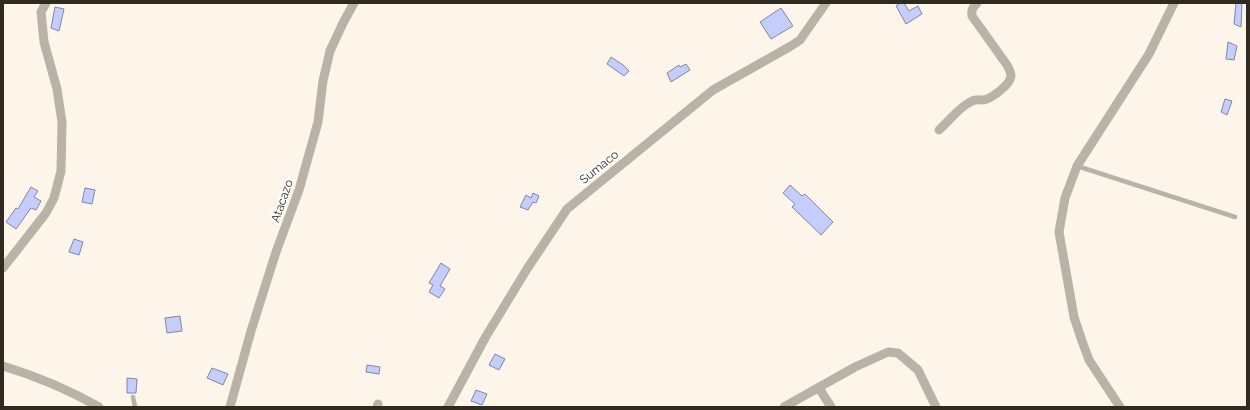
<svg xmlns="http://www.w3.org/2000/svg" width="1250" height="410" font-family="Raleway,sans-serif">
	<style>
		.building { fill: #c5cdfc; stroke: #8186a2 }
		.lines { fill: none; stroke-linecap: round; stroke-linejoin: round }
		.lane { stroke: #bab2a6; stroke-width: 4.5 }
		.street { stroke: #bab2a6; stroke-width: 9 }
		.labels { text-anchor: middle; stroke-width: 4; stroke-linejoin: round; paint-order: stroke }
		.street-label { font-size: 12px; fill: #312a20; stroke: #fff }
	</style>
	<rect width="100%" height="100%" fill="#fdf5ea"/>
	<path class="building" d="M 900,3 L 904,3 L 909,11 L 918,6 L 922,14 L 906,24 L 896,6 Z
		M 1236,3 L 1242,3 L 1241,27 L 1234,24 Z
		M 55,7 L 64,9 L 59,31 L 51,28 Z
		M 781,8 L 793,26 L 771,39 L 760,22 Z
		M 1228,42 L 1237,46 L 1234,60 L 1226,59 Z
		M 611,57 L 623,65 L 629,71 L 624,76 L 607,64 Z
		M 686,64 L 690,70 L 671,82 L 667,73 L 679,65 L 680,67 Z
		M 1225,99 L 1232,101 L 1227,115 L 1221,112 Z
		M 790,185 L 802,196 L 805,194 L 833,222 L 821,235 L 792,207 L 795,204 L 783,193 Z
		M 31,187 L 38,191 L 34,197 L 41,201 L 36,210 L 31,208 L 16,229 L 6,222 L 16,208 L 18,209 Z
		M 85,188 L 95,190 L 92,204 L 82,202 Z
		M 533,193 L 539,196 L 536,203 L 533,202 L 528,210 L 520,207 L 526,195 L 531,198 Z
		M 74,239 L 83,242 L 79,255 L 69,252 Z
		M 441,263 L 450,269 L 440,286 L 445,289 L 439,298 L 429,292 L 433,285 L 429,283 Z
		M 180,316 L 182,331 L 167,333 L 165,318 Z
		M 495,354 L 505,359 L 499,370 L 489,365 Z
		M 367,365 L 380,367 L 379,374 L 366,372 Z
		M 212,368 L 228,374 L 223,385 L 207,378 Z
		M 127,378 L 137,379 L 136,393 L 127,393 Z
		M 476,390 L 487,394 L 482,405 L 471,401 Z"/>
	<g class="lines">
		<path class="lane" d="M 1077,166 L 1235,217
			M 133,397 L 135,407"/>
		<path class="street" d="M 939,130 C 949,121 959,107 972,101 C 976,99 980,100 984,100 C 992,98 1010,85 1011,76 C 1011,72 1009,69 1007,65 L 972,16 C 971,10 973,7 977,3
			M 3,268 L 46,213 L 54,198 L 61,171 L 62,122 L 57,89 L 44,42 L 41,12 L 46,3
			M 3,366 C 36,376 69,390 99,407
			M 819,388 L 831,407
			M 230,407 L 251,331 L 276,252 L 299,190 L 318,122 L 323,81 L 330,51 L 343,23 L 354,3
			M 377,407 L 378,404
			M 448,407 L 485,338 L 527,269 L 567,209 L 713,90 L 791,46 L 800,40 L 826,3
			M 784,407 L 855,367 L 888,352 L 898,353 L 918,370 L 936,407
			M 1120,407 L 1089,360 L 1082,341 L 1074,317 L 1059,232 L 1065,198 L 1077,166 L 1149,54 L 1174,3"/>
	</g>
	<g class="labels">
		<g class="street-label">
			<text transform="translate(599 167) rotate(-39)" y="4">Sumaco</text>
			<text transform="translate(282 201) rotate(-71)" y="4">Atacazo</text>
		</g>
	</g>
	<rect width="1250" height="410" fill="none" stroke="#312a20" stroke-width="8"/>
</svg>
